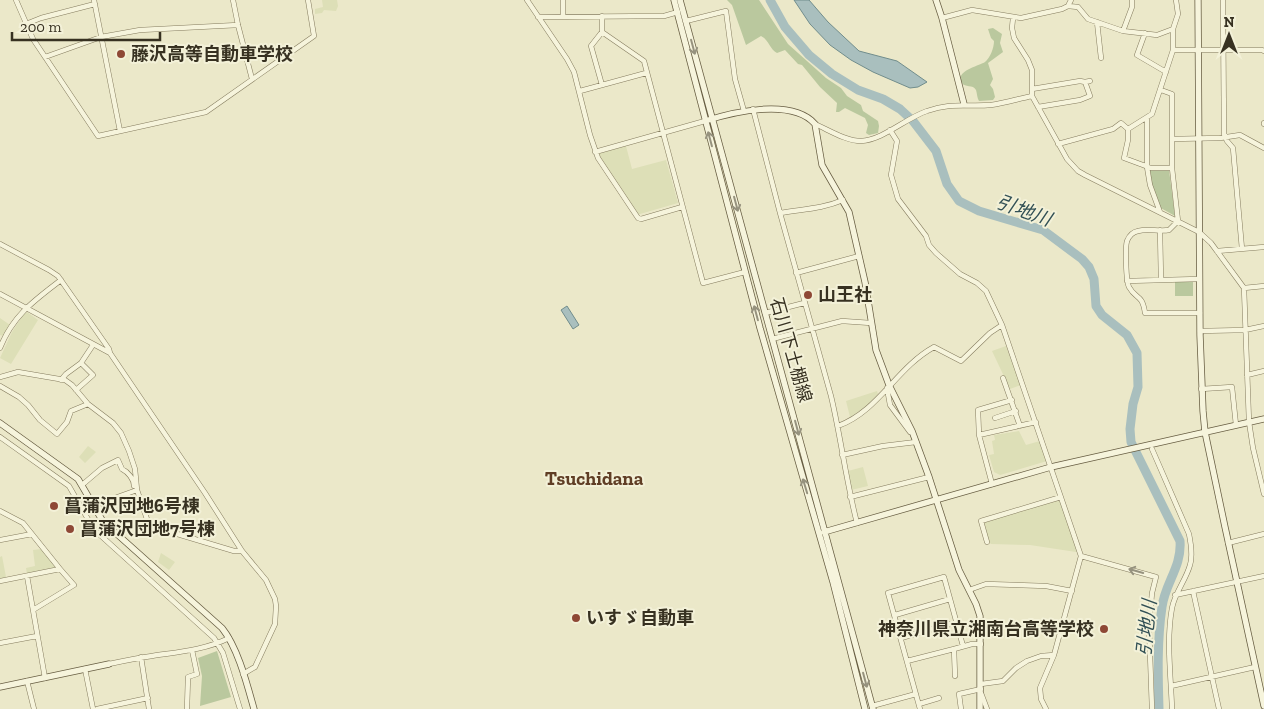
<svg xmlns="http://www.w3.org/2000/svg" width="1264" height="709" font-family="'Zilla Slab','Noto Sans JP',serif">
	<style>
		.farmland { fill: #dddfb7 }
		.green { fill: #bac89e }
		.water { fill: #a9bfbe; stroke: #718d8c }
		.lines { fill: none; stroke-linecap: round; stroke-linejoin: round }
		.river { stroke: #a9bfbe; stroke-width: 9 }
		.street-casing { stroke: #857c5f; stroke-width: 5.5 }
		.secondary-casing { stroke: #675d42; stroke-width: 7 }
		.street { stroke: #f6f4dc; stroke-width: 4.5 }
		.secondary { stroke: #f6f4dc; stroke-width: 5.5 }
		.oneway { stroke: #96927e }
		.poi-dot { fill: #8e4835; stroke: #f3f1d8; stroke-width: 2 }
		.labels { text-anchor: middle; stroke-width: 4; stroke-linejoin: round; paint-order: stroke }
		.poi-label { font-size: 18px; font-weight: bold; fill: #373121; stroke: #f3f1d8; text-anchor: start }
		.street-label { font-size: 18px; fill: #373121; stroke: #f3f1d8 }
		.water-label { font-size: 19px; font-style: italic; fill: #325055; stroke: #f3f1d8 }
		.neighbourhood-label { font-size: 19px; font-weight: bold; fill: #603e25; stroke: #f3f1d8 }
	</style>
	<rect width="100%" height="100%" fill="#ebe8c9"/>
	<path class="farmland" d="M 322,0 L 337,0 L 338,6 L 336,11 L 324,10 L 322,13 L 315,14 L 315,9 L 323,7 Z
		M 626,146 L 632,169 L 666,160 L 678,203 L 640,214 L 637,214 L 603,164 L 599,153 Z
		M 27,312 L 38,320 L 11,364 L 0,358 L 12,332 L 23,315 Z
		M 0,318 L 10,325 L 3,336 L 0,335 Z
		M 1006,346 L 1021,385 L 1010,389 L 992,351 Z
		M 877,391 L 878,394 L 866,407 L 850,417 L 846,401 Z
		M 1019,431 L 1026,445 L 1040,441 L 1047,461 L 1000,475 L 994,472 L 989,455 L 994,454 L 992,441 L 995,440 L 994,435 Z
		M 88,446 L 96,452 L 85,463 L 79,457 Z
		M 863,467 L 868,486 L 851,490 L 848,471 Z
		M 1059,500 L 1061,501 L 1078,550 L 1076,552 L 1030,545 L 991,544 L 989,542 L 984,522 Z
		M 41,549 L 55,566 L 54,568 L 27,574 L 26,568 L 35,566 L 33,550 Z
		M 161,553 L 175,562 L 169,570 L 158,562 Z
		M 2,556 L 6,577 L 0,579 L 0,557 Z"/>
	<path class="green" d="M 727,0 L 759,0 L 788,44 L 826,78 L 841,88 L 847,96 L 861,105 L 863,111 L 878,121 L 879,126 L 878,133 L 869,135 L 866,133 L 868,125 L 865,118 L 845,108 L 839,112 L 836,112 L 837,103 L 820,87 L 802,65 L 798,64 L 785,50 L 777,53 C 770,50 769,40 761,36 L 746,45 L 732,5 Z
		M 993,28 L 1002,34 L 1000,43 L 1003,52 L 988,63 L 993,79 L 990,85 L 993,89 L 995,97 L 993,100 L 979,101 C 977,98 977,93 976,90 C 973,84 965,88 962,83 C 954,71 979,66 985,62 C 990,58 994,48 994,41 L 991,38 L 988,29 Z
		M 1149,170 L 1169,170 L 1175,216 L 1159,207 L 1153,192 Z
		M 1175,282 L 1193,282 L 1193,296 L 1175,296 Z
		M 217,651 L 231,697 L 200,706 L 202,676 L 198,658 Z"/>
	<path class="water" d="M 794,0 L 809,0 L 828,22 L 859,51 L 897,61 L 927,82 L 918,87 L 910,88 L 873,72 L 851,60 L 830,45 L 810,24 Z
		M 567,306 L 579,325 L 573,329 L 561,310 Z"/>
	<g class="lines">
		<path class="river" d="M 770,0 L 785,27 L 809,55 L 832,74 L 858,90 L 883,99 L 900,109 L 913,121 L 936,151 L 947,184 L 959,201 L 979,211 L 1043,230 L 1082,259 L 1089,267 L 1094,279 L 1096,306 L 1102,315 L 1127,335 L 1137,353 L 1138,387 L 1133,404 L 1130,429 L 1131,442 L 1180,541 C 1182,567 1165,583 1162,607 C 1157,641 1158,675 1159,709"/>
		<g class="street-casing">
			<path id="street" d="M 16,0 L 33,39 L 98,136 L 206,112 L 314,36 L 308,0
				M 94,0 L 120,131
				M 233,0 L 238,25 L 252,79
				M 527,0 L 567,59 L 574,72 L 590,135 L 598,158 L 638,218 L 641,219 L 682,207
				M 563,0 L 563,17
				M 1223,0 L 1224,134 L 1227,141 L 1233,148 L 1242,249
				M 1068,6 L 1078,7 L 1088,19 L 1123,31 L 1157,35 L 1173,29
				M 602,16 L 602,32 L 644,61 L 703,283 L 745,272
				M 538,17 L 664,16 L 678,12
				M 942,18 L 972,10 L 1021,18 L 1062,9 L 1068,6 L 1071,0
				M 1013,18 L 1012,28 L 1014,38 L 1028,60 L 1032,70 L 1032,96 L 1067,159 L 1078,171 L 1085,175 L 1199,232 L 1211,243 L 1244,288 L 1249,422 L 1253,448 L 1264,494
				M 686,21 L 726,11 L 735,79 L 744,111
				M 1097,22 L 1101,58
				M 26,24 L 41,18 L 95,4
				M 1123,31 L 1132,7 L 1132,0
				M 1145,33 L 1137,55 L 1166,72
				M 1173,50 L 1262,50 L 1264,51
				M 45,57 L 101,37 L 140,30 L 238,25
				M 602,85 L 591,46 L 602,32
				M 1032,89 L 1080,81 L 1085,82 L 1090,81
				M 1161,90 L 1172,94 L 1172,168 L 1178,221 L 1169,230 C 1159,232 1148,228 1138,231 C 1133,232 1129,236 1127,241 C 1125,248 1126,282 1129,287 C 1136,300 1142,293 1145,313 L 1200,313
				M 580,91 L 646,73
				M 1038,107 L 1080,100 L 1090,96 L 1085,82
				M 753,109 L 780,213 L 831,396 C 841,438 846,481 857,523
				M 1147,119 L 1147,167 L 1150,185 L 1160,212
				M 1264,123 L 1264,124
				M 815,124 C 829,130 846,141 861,141 C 883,140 906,118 927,111 C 951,102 967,107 991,105 C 1004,103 1018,99 1032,96
				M 890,130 L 897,141 L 891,175 L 898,199 L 926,236 L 929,245 L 936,253 L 960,274 L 977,283 L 986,291 L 1002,325 L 1081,556 L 1054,655 L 1040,688 L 1041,699 L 1046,709
				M 1172,139 L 1220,138 L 1240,135 L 1264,148
				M 1058,144 L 1113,129 L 1121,123 L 1128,129
				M 595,152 L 705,121
				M 1172,168 L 1151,168 L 1124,158 L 1128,140 L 1128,129 L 1152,114 L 1173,50 L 1173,29 L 1178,14 L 1176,0
				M 780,213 C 802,209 822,209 843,200
				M 1160,230 L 1161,280
				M 0,244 L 49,270 L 58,276 L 109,349 L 110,353
				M 1217,251 L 1264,247
				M 796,273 L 859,256
				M 1127,281 L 1199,279
				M 1244,288 L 1264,286
				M 0,294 L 110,353 L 205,493 L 242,551 L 266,580 L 275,599 L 276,606 L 275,624 L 255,667 L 243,674
				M 765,313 L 804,303
				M 1200,331 L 1245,330 L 1264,326
				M 772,339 L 842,321 L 871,323
				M 0,348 C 13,315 35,300 61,280
				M 1247,375 L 1264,371
				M 0,377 L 18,372 L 65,380 L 72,385 L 88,404 L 113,423 L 121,433 L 129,451 L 135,469 L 137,490 L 148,522 L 154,527 L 234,551 L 242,551
				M 1003,378 L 1020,426
				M 61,380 L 66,374 L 81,363 L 93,345
				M 0,386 L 19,397 L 28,405 L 40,420 L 57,434 L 67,422 L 71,411 L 88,404
				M 887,388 L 890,405 L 910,432
				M 1201,389 L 1232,387 L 1236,425
				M 76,390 L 93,375 L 81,363
				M 995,418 L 1016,411
				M 838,426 C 879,411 896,368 934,347 L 961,361 L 990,333 L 1002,325
				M 979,435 L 978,410 L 1012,400
				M 0,437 L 69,486 L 93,528 L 99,534 L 214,638 L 223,653 L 240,709
				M 1152,449 L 1189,534 C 1191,544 1193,556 1190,565 C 1186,580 1175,592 1172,608 C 1166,641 1171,676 1172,709
				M 842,455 L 883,446 L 916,442
				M 992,484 L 979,435 L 1036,422
				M 82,485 L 102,468 L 118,460 L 122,469 C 128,472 134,479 134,486
				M 850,497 L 929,477
				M 0,511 L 23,523 L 60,569 L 0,581
				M 96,511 L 99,509 L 98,504 L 137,490
				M 0,540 L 32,534
				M 987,542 L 981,521 L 1061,497
				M 1228,543 L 1264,534
				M 1081,556 L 1156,577 L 1152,593 L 1149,626 L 1152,709
				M 27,576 L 45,678
				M 969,590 L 986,584 L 1046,586 L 1072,591
				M 1193,591 L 1219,709
				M 1175,595 L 1264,576
				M 33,610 L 74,585 L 60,569
				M 895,615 L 950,599
				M 901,638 L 957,622
				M 0,643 L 37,636
				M 141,657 L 149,709
				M 907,661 L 954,649
				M 109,664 C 123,661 137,658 152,656 C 178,652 205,650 229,638
				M 85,669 L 93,709
				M 955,676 L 954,649 L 972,644 L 981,644
				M 27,681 L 34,709
				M 981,684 L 1003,681 L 1016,668 L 1027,661 L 1041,656 L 1054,655
				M 1171,686 L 1255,667
				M 981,693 L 987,709
				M 919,704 L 939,698
				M 872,706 L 916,694
				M 97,709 L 148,698
				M 187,709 L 188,677 L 197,674 L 192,650
				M 920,709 L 888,593 L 944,577 L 963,646
				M 961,709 L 959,694 L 981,689"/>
		</g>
		<g class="secondary-casing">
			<path id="secondary" d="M 674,0 L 760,328 L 833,582 L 865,709
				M 680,0 L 873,709
				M 936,0 L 942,18 L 964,104
				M 1198,0 L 1200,335 L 1203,411 L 1205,432 L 1225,527 L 1264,706
				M 705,121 C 733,112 792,98 815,124 L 822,165 L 849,212 L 865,282 L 876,350 L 889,385 L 912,431 L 929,477 L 959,570 L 976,604 L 980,616 L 980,709
				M 0,423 L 78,479 L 102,520 L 109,527 L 222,628 C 238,648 247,684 254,709
				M 824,532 L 1051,467 L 1264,419
				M 0,687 L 109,664"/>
		</g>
		<use href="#street" class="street"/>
		<use href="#secondary" class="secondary"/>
	</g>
	<defs><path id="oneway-shaft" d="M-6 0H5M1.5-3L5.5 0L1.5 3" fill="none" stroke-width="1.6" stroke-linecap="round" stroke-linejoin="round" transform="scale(1.25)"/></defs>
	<g class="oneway">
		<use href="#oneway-shaft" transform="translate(693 47) rotate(75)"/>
		<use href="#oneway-shaft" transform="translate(710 139) rotate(-105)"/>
		<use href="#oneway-shaft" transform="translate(736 204) rotate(75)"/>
		<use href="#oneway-shaft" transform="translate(756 313) rotate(-105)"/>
		<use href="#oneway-shaft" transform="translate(797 428) rotate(75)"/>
		<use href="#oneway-shaft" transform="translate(805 486) rotate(-107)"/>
		<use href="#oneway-shaft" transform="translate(1136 571) rotate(-164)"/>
		<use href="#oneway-shaft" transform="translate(865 680) rotate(75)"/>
	</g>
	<g class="poi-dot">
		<circle cx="121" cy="54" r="5"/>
		<circle cx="808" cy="295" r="5"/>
		<circle cx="54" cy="506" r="5"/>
		<circle cx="70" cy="529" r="5"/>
		<circle cx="576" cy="618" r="5"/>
		<circle cx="1104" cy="629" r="5"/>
	</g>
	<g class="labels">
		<g class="poi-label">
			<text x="131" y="60">藤沢高等自動車学校</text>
			<text x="818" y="301">山王社</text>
			<text x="64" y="512">菖蒲沢団地6号棟</text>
			<text x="80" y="535">菖蒲沢団地7号棟</text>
			<text x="586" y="624">いすゞ自動車</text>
			<text x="1094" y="635" text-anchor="end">神奈川県立湘南台高等学校</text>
		</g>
		<g class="street-label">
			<text transform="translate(791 350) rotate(74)" y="6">石川下土棚線</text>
		</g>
		<g class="water-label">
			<text transform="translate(1024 210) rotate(20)" y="7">引地川</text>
			<text transform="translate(1146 628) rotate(-84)" y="7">引地川</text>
		</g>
		<g class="neighbourhood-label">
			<text x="594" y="485">Tsuchidana</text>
		</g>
	</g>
	<g transform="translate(1229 35)" stroke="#f3f1d8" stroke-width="4" paint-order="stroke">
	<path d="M0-4L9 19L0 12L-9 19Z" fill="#373121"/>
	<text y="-8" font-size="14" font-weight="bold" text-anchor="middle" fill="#373121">N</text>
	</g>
	<path d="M12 32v8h148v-8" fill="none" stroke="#373121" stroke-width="2.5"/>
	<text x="20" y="32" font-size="15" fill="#373121" stroke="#f3f1d8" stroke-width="4" paint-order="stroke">200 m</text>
</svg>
